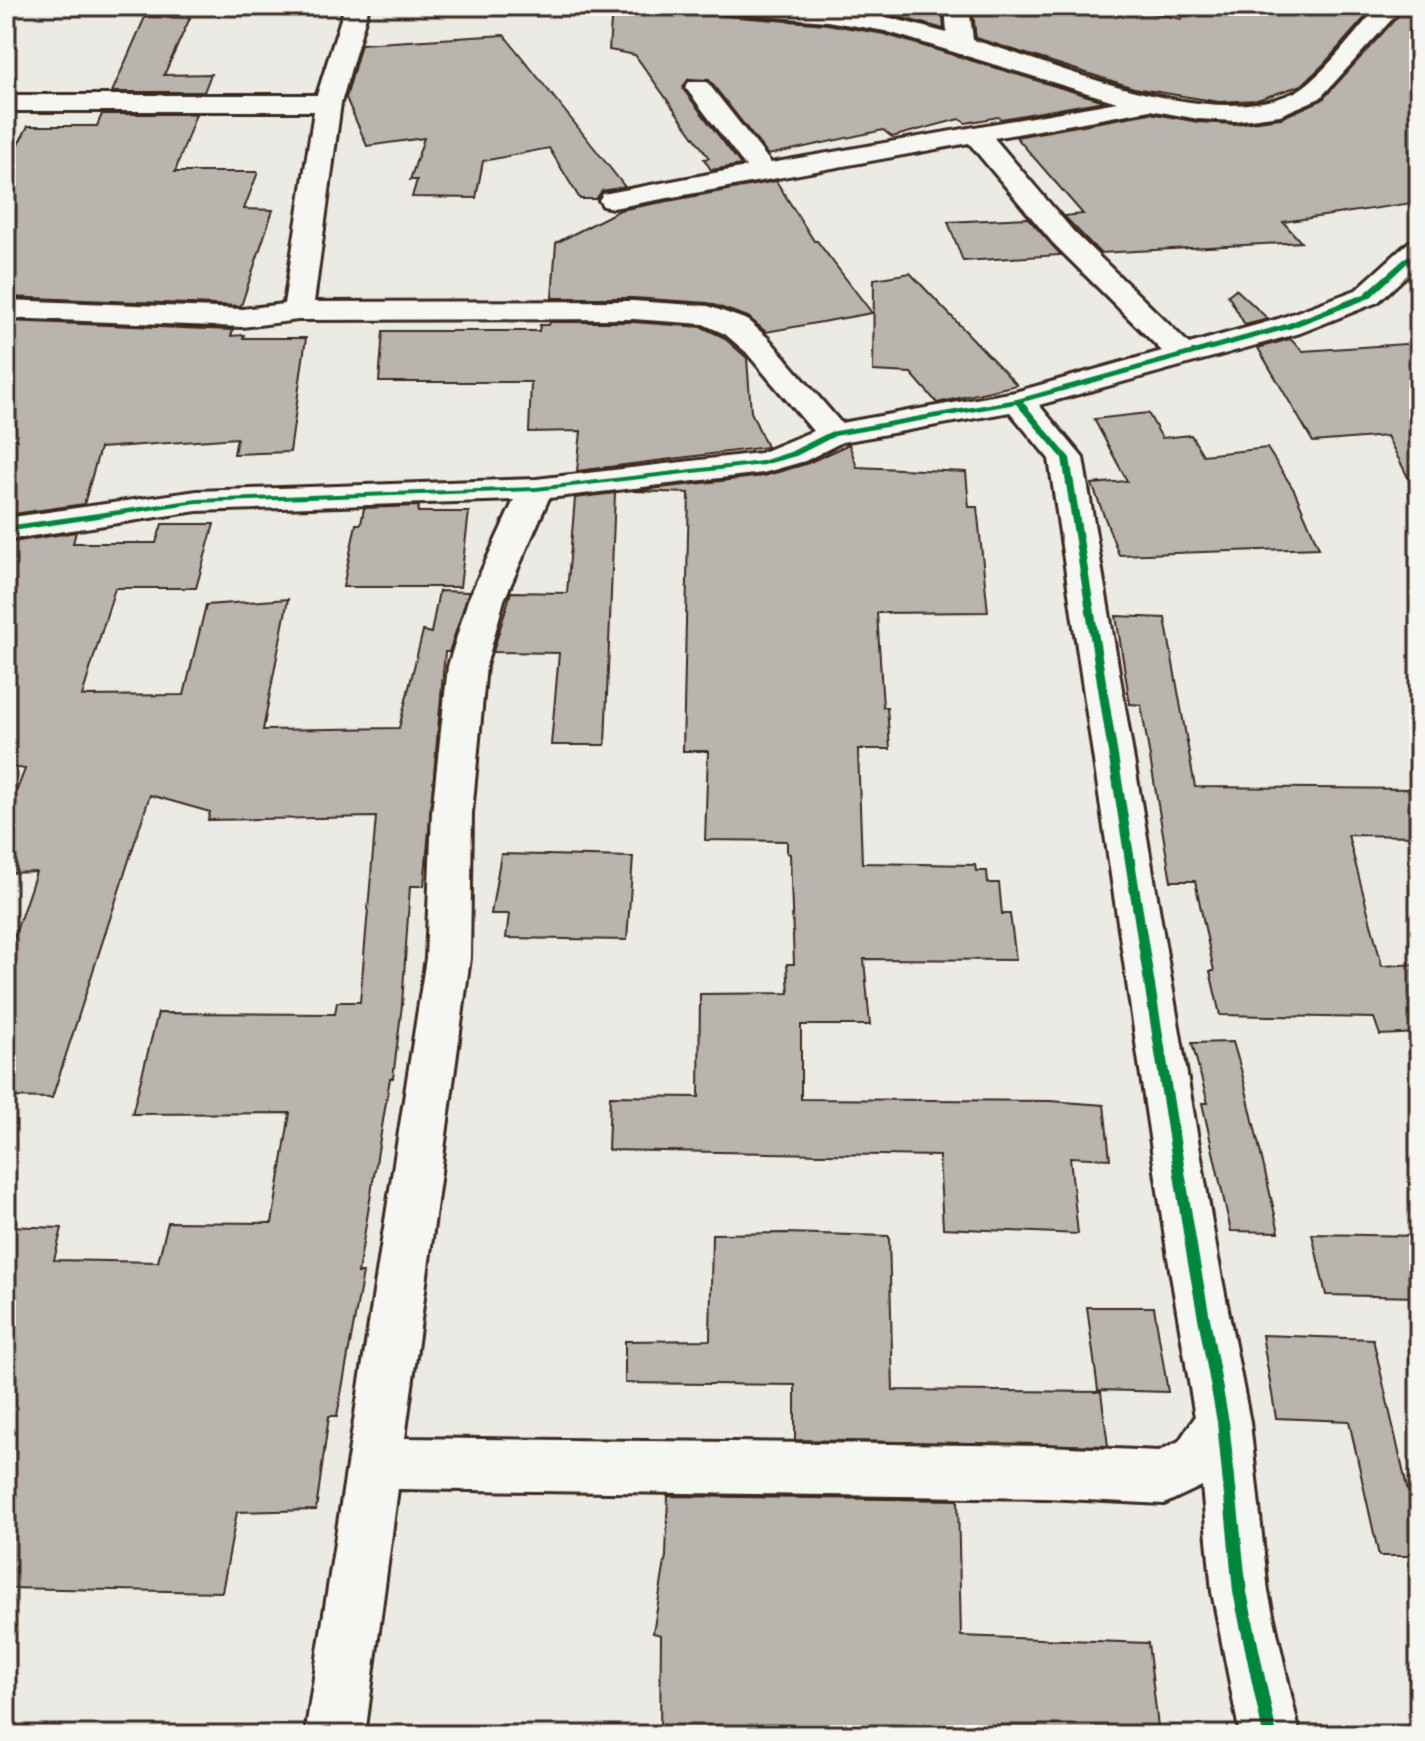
<svg xmlns="http://www.w3.org/2000/svg" width="1425" height="1741" font-family="'Indie Flower',sans-serif">
	<style>
		.building { fill: #bab4ae; stroke: #3b2a1e; stroke-width: 2 }
		.lines { fill: none; stroke-linecap: round; stroke-linejoin: round }
		.minor-casing { stroke: #3b2a1e; stroke-width: 6 }
		.minor { fill: #f6f6f2; fill-rule: evenodd }
		.cycleway-casing { stroke: #f6f6f2; stroke-width: 5 }
		.cycleway { fill: #00873e; fill-rule: evenodd }
	</style>
	<rect width="100%" height="100%" fill="#ebeae5"/>
	<filter id="ink" filterUnits="userSpaceOnUse"><feTurbulence type="fractalNoise" baseFrequency=".0125" numOctaves="2"/><feDisplacementMap in="SourceGraphic" scale="16" xChannelSelector="R" yChannelSelector="G"/><feConvolveMatrix kernelMatrix="1 2 1 2 8 2 1 2 1" color-interpolation-filters="sRGB"/></filter>
	<g filter="url(#ink)">
		<path class="building" d="M 612,6 L 709,6 L 714,14 L 724,16 L 827,24 L 884,34 L 1104,101 L 1001,119 L 998,117 L 966,123 L 959,119 L 892,137 L 883,130 L 768,155 L 709,80 L 689,79 L 683,89 L 741,165 L 711,170 L 704,159 L 709,158 L 635,55 L 609,50 Z
			M 839,6 L 942,6 L 944,29 L 888,14 Z
			M 972,6 L 1121,6 L 1181,19 L 1191,6 L 1238,6 L 1284,14 L 1293,6 L 1375,6 L 1324,64 L 1302,85 L 1257,100 L 1219,102 L 1134,88 L 976,38 Z
			M 1407,6 L 1419,6 L 1419,202 L 1283,222 L 1301,242 L 1100,253 L 1064,216 L 1083,214 L 1016,137 L 1150,113 L 1198,122 L 1235,124 L 1281,118 L 1322,100 Z
			M 145,17 L 190,18 L 164,75 L 211,74 L 204,92 L 112,92 Z
			M 504,35 L 588,140 L 625,187 L 602,191 L 596,199 L 580,199 L 549,148 L 483,161 L 476,198 L 412,197 L 417,180 L 410,180 L 424,138 L 367,146 L 346,98 L 361,44 Z
			M 102,114 L 196,114 L 175,172 L 258,172 L 244,209 L 273,210 L 241,306 L 6,297 L 6,167 L 28,126 L 97,126 Z
			M 776,181 L 814,241 L 817,241 L 872,313 L 766,332 L 748,317 L 708,303 L 633,298 L 552,298 L 556,243 L 620,210 Z
			M 1028,218 L 1061,255 L 963,261 L 948,222 Z
			M 910,273 L 1017,385 L 937,403 L 911,373 L 873,371 L 874,279 Z
			M 1236,289 L 1268,319 L 1245,325 L 1228,295 Z
			M 6,321 L 233,330 L 231,336 L 244,335 L 243,338 L 306,338 L 290,452 L 234,454 L 237,438 L 100,448 L 84,504 L 6,515 Z
			M 550,322 L 633,322 L 702,327 L 723,337 L 747,358 L 751,412 L 767,447 L 577,471 L 581,431 L 529,432 L 531,382 L 379,382 L 383,331 L 539,331 L 540,325 L 549,325 Z
			M 1290,339 L 1303,351 L 1419,343 L 1419,499 L 1387,436 L 1313,442 L 1258,348 Z
			M 1148,413 L 1162,438 L 1191,435 L 1203,455 L 1267,448 L 1294,490 L 1319,548 L 1119,555 L 1092,484 L 1127,481 L 1094,419 Z
			M 849,444 L 857,467 L 966,472 L 969,507 L 977,507 L 988,612 L 877,613 L 883,707 L 887,707 L 890,749 L 858,749 L 862,863 L 975,865 L 976,871 L 987,871 L 988,883 L 999,883 L 1002,914 L 1010,914 L 1016,960 L 864,959 L 870,1025 L 801,1025 L 801,1099 L 1050,1101 L 1104,1105 L 1110,1159 L 1070,1157 L 1078,1234 L 943,1228 L 939,1156 L 608,1150 L 610,1096 L 699,1097 L 700,994 L 789,993 L 787,964 L 794,964 L 790,854 L 787,853 L 787,841 L 705,840 L 708,751 L 683,751 L 689,493 L 633,491 L 764,476 L 806,464 Z
			M 615,493 L 605,745 L 551,745 L 559,653 L 493,652 L 511,592 L 567,593 L 575,498 Z
			M 419,506 L 418,512 L 469,512 L 460,587 L 343,587 L 356,524 L 361,524 L 364,508 Z
			M 162,524 L 214,524 L 196,588 L 115,588 L 82,696 L 184,695 L 206,605 L 288,599 L 263,730 L 399,728 L 423,631 L 431,633 L 439,591 L 469,592 L 449,652 L 445,652 L 424,886 L 410,886 L 402,1005 L 393,1078 L 390,1078 L 358,1273 L 363,1273 L 337,1416 L 329,1416 L 316,1510 L 237,1512 L 222,1592 L 6,1588 L 6,1226 L 62,1228 L 54,1260 L 158,1262 L 168,1222 L 272,1223 L 290,1113 L 132,1114 L 158,1013 L 335,1014 L 337,1002 L 360,1002 L 376,817 L 208,820 L 210,812 L 150,795 L 52,1098 L 6,1097 L 6,961 L 36,872 L 6,873 L 6,818 L 25,769 L 6,766 L 6,543 L 76,532 L 73,543 L 156,543 Z
			M 1116,616 L 1165,618 L 1195,787 L 1419,789 L 1419,836 L 1348,835 L 1382,966 L 1419,964 L 1419,1033 L 1380,1035 L 1374,1018 L 1220,1015 L 1210,971 L 1214,971 L 1195,881 L 1171,881 L 1141,705 L 1130,704 Z
			M 501,854 L 633,857 L 627,940 L 506,938 L 509,914 L 491,914 Z
			M 1233,1042 L 1242,1073 L 1279,1232 L 1231,1231 L 1202,1103 L 1208,1103 L 1192,1043 Z
			M 784,1233 L 889,1236 L 893,1390 L 1101,1392 L 1108,1446 L 795,1440 L 795,1385 L 625,1383 L 625,1341 L 710,1340 L 712,1234 Z
			M 1312,1234 L 1419,1236 L 1419,1297 L 1326,1295 Z
			M 1087,1307 L 1154,1307 L 1168,1392 L 1098,1390 Z
			M 1262,1335 L 1373,1339 L 1408,1492 L 1419,1492 L 1419,1556 L 1379,1556 L 1349,1421 L 1276,1418 Z
			M 668,1496 L 958,1500 L 961,1636 L 1148,1643 L 1159,1735 L 660,1735 L 661,1635 L 653,1633 L 666,1556 Z"/>
		<g class="lines">
			<g class="minor-casing">
				<path id="minor" d="M 345,6 L 369,6 L 341,103 L 314,302 L 633,301 L 708,306 L 747,320 L 768,338 L 841,423 L 1015,392 L 1162,351 L 1053,243 L 969,143 L 613,208 L 603,206 L 599,200 L 603,194 L 746,167 L 685,87 L 689,82 L 707,82 L 771,163 L 1117,102 L 885,31 L 827,21 L 724,13 L 715,11 L 712,6 L 827,7 L 887,17 L 947,33 L 945,6 L 969,6 L 973,40 C 1060,65 1206,132 1293,93 C 1319,82 1358,28 1379,6 L 1404,6 L 1320,98 L 1280,115 L 1235,121 L 1198,119 L 1150,110 L 994,138 L 1073,231 L 1189,344 L 1278,319 L 1356,290 L 1409,242 L 1419,239 L 1419,264 L 1378,302 L 1300,333 L 1039,405 L 1083,458 L 1218,1258 L 1250,1422 L 1268,1592 L 1300,1735 L 1240,1735 L 1212,1592 L 1202,1486 L 1164,1504 L 1046,1498 L 398,1489 L 365,1735 L 305,1735 L 426,958 L 432,813 L 448,666 L 468,600 L 514,500 L 197,511 L 6,540 L 6,518 L 197,491 L 536,479 L 760,453 L 813,431 L 746,352 L 725,334 L 703,324 L 633,319 L 298,320 L 242,327 L 6,318 L 6,300 L 242,309 L 284,304 L 314,111 L 6,111 L 6,95 L 317,95 ZM 1010,412 L 1049,459 L 1168,1258 L 1195,1417 L 1179,1441 L 1159,1451 L 1046,1446 L 405,1438 L 470,958 L 472,813 L 486,666 L 504,600 L 549,498 L 763,473 L 805,461 L 842,442 Z"/>
			</g>
			<use href="#minor" class="minor"/>
			<g class="cycleway-casing">
				<path id="cycleway" d="M 1419,246 L 1419,252 L 1370,298 L 1292,328 L 1023,402 L 1070,458 L 1199,1258 L 1229,1422 L 1247,1592 L 1277,1735 L 1263,1735 L 1233,1592 L 1217,1422 L 1187,1258 L 1062,458 L 1016,404 L 835,436 L 796,456 L 763,465 L 536,491 L 197,503 L 6,532 L 6,526 L 197,499 L 536,487 L 762,461 L 790,452 L 830,432 L 1017,399 L 1286,324 L 1364,294 Z"/>
			</g>
			<use href="#cycleway" class="cycleway"/>
		</g>
	</g>
	<rect width="1425" height="1741" fill="none" stroke="#f6f6f2" stroke-width="32"/>
	<rect x="16" y="16" width="1393" height="1709" fill="none" stroke="#3b2a1e" stroke-width="3" filter="url(#ink)"/>
</svg>
